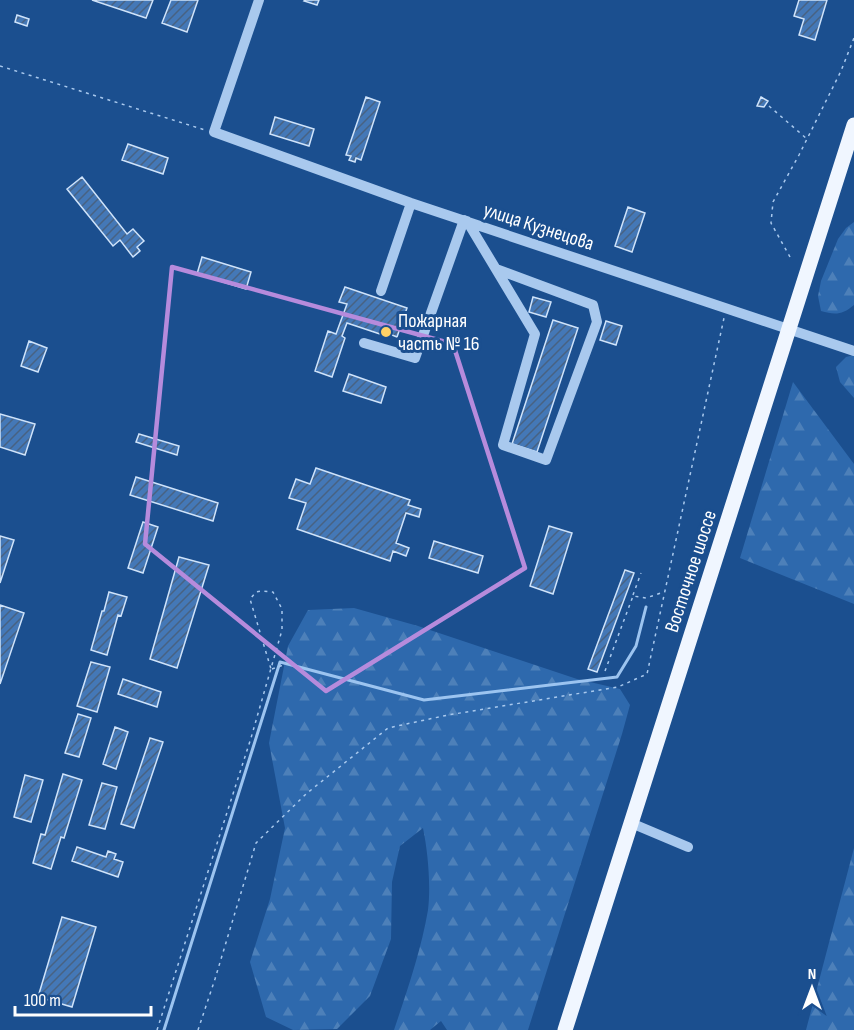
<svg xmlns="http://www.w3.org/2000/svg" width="854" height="1030" font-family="'Sofia Sans Condensed',sans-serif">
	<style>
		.forest { fill: url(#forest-firs) }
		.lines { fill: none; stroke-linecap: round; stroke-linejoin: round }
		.stream { stroke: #9cc4f0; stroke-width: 3 }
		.building { fill: url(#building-hatch); stroke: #cfe3fa; stroke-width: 1.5 }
		.path { stroke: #a9c9ee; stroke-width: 1.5; stroke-dasharray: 3 4.5; stroke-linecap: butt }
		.minor { stroke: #a9c9ee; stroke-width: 10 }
		.major { stroke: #f0f6ff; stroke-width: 15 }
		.marked { fill: none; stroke: #b68bdc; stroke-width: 4.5; stroke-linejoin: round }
		.poi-dot { fill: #ffd166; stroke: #1b4f8f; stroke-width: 2 }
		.labels { text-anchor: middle; stroke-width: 6; stroke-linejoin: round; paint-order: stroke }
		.street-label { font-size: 20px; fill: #fff; stroke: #1b4f8f }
		.poi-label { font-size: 20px; fill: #fff; stroke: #1b4f8f; text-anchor: start }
	</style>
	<defs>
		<pattern id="forest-firs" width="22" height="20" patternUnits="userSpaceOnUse" patternTransform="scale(1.5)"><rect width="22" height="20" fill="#2e69ad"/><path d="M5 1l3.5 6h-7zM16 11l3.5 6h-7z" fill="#4d80b9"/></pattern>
		<pattern id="building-hatch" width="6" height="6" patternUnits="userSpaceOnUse" patternTransform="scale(1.5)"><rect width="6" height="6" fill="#4478b7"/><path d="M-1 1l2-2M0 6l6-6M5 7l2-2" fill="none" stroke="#486282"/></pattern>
	</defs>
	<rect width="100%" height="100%" fill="#1b4f8f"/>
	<path class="forest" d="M 854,222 L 854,305 C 842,315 835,315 821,311 L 818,296 L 821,281 L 838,239 L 846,228 Z
		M 854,355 L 854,398 L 840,382 L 836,367 L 846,357 Z
		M 793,382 L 854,464 L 854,604 L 740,558 Z
		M 354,608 L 418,626 L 577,679 L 620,689 L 630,705 L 622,734 L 528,1030 L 447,1030 L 441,1021 L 430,1030 L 394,1030 C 407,991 421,951 428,910 C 431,886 428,852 423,828 L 400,846 L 392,882 L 391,939 L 370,996 L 337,1029 L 293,1030 L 266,1017 L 250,962 L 270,899 L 285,828 L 269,743 L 288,646 L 308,610 Z
		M 854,848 L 854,1030 L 806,1030 Z"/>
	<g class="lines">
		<path class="stream" d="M 164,1030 L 280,662 L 424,700 L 617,677 L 636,646 L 646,607"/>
	</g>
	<path class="building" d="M 92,0 L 153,0 L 146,18 Z
		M 171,0 L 198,0 L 187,32 L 162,23 Z
		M 305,0 L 319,0 L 317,5 L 304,1 Z
		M 799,0 L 827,0 L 815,40 L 799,35 L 804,19 L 794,16 Z
		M 17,15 L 29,19 L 27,26 L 15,22 Z
		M 366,97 L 380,102 L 361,160 L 356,158 L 355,162 L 349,160 L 351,156 L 346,155 Z
		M 761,97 L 768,101 L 764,107 L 757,106 Z
		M 275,117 L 314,129 L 309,146 L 270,134 Z
		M 128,144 L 168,158 L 163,174 L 122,160 Z
		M 82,177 L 127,234 L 133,229 L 144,241 L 137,247 L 140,251 L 133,257 L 120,240 L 113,246 L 67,189 Z
		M 628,207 L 645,213 L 632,252 L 615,246 Z
		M 202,257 L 251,272 L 246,289 L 197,274 Z
		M 345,287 L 407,308 L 397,337 L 387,333 L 386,336 L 347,323 L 342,336 L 345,338 L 332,377 L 315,371 L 328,331 L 336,334 L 347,304 L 339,302 Z
		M 533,297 L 551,302 L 546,317 L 529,312 Z
		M 553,320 L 578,328 L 537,452 L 512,444 Z
		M 606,321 L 622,326 L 616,345 L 600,340 Z
		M 29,341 L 47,348 L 38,372 L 21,366 Z
		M 349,374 L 386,387 L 381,403 L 343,391 Z
		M 0,414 L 35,424 L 25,455 L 0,447 Z
		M 139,434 L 179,446 L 177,455 L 136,442 Z
		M 316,468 L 410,500 L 408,505 L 421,509 L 419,517 L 406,513 L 396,543 L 409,548 L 406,556 L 393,551 L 390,561 L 297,529 L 306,503 L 289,498 L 296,479 L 310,484 Z
		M 136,477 L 218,503 L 213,521 L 130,495 Z
		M 143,522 L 158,527 L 143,573 L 128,568 Z
		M 549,526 L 572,533 L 553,594 L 530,586 Z
		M 0,536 L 14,540 L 0,583 Z
		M 434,541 L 483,556 L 478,573 L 429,558 Z
		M 179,557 L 209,565 L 177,668 L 150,659 Z
		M 625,570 L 634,573 L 597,672 L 588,669 Z
		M 109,592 L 127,597 L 121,616 L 118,615 L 107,655 L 91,650 L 102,611 L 104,611 Z
		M 0,605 L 24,613 L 0,684 Z
		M 91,662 L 110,667 L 97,712 L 77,706 Z
		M 123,679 L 161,692 L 157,707 L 118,694 Z
		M 78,714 L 91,718 L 79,757 L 65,753 Z
		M 115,727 L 128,732 L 116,769 L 103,764 Z
		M 150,738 L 163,742 L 134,828 L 121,824 Z
		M 63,774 L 82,780 L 64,838 L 61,837 L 51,869 L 33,863 L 41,834 L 45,835 Z
		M 25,775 L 43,780 L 31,822 L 14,817 Z
		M 102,783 L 117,787 L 105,829 L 89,825 Z
		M 77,847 L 106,857 L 108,851 L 116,854 L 114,859 L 123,862 L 118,877 L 72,861 Z
		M 62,917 L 96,927 L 72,1007 L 38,997 Z"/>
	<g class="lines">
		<path class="path" d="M 0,66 L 205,130
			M 769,106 L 807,139
			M 790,257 L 771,223 L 773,202 L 799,155 L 841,71 L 854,38
			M 633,595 L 641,573
			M 272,669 L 292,662
			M 605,671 L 633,596 L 646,598 L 664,592
			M 157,1030 L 251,738 L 282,630 L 282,609 L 273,592 L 262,591 L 256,592 L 250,599 L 271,669
			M 198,1030 L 215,979 L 256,843 L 306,794 L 388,728 L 448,715 L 618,687 L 647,674 L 724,318"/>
		<path class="minor" d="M 259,0 L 214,132 L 411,203 L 854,351
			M 467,221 L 535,334 L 503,445 L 546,460 L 597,322 L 593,305 L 496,269
			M 381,291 L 411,203
			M 364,343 L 415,358 L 464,220
			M 631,823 L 688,847"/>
		<path class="major" d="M 565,1030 L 854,125"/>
	</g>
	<path class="marked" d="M 172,267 L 453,344 L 525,568 L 326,691 L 145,544 Z"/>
	<circle class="poi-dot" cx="386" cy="332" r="6"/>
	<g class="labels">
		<g class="street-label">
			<text transform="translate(539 226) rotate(18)" y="7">улица Кузнецова</text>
			<text transform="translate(690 571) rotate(-72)" y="7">Восточное шоссе</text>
		</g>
		<g class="poi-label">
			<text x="398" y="327">Пожарная<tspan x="398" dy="23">часть № 16</tspan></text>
		</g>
	</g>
	<g transform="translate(812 988)" stroke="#1b4f8f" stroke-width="4.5" paint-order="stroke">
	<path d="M0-4.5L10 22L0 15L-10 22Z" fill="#ffffff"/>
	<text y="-9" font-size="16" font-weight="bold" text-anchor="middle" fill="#ffffff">N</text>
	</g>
	<path d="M15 1006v9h136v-9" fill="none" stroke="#ffffff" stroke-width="3"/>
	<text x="24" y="1006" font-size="18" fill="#ffffff" stroke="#1b4f8f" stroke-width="4.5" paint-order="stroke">100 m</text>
</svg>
